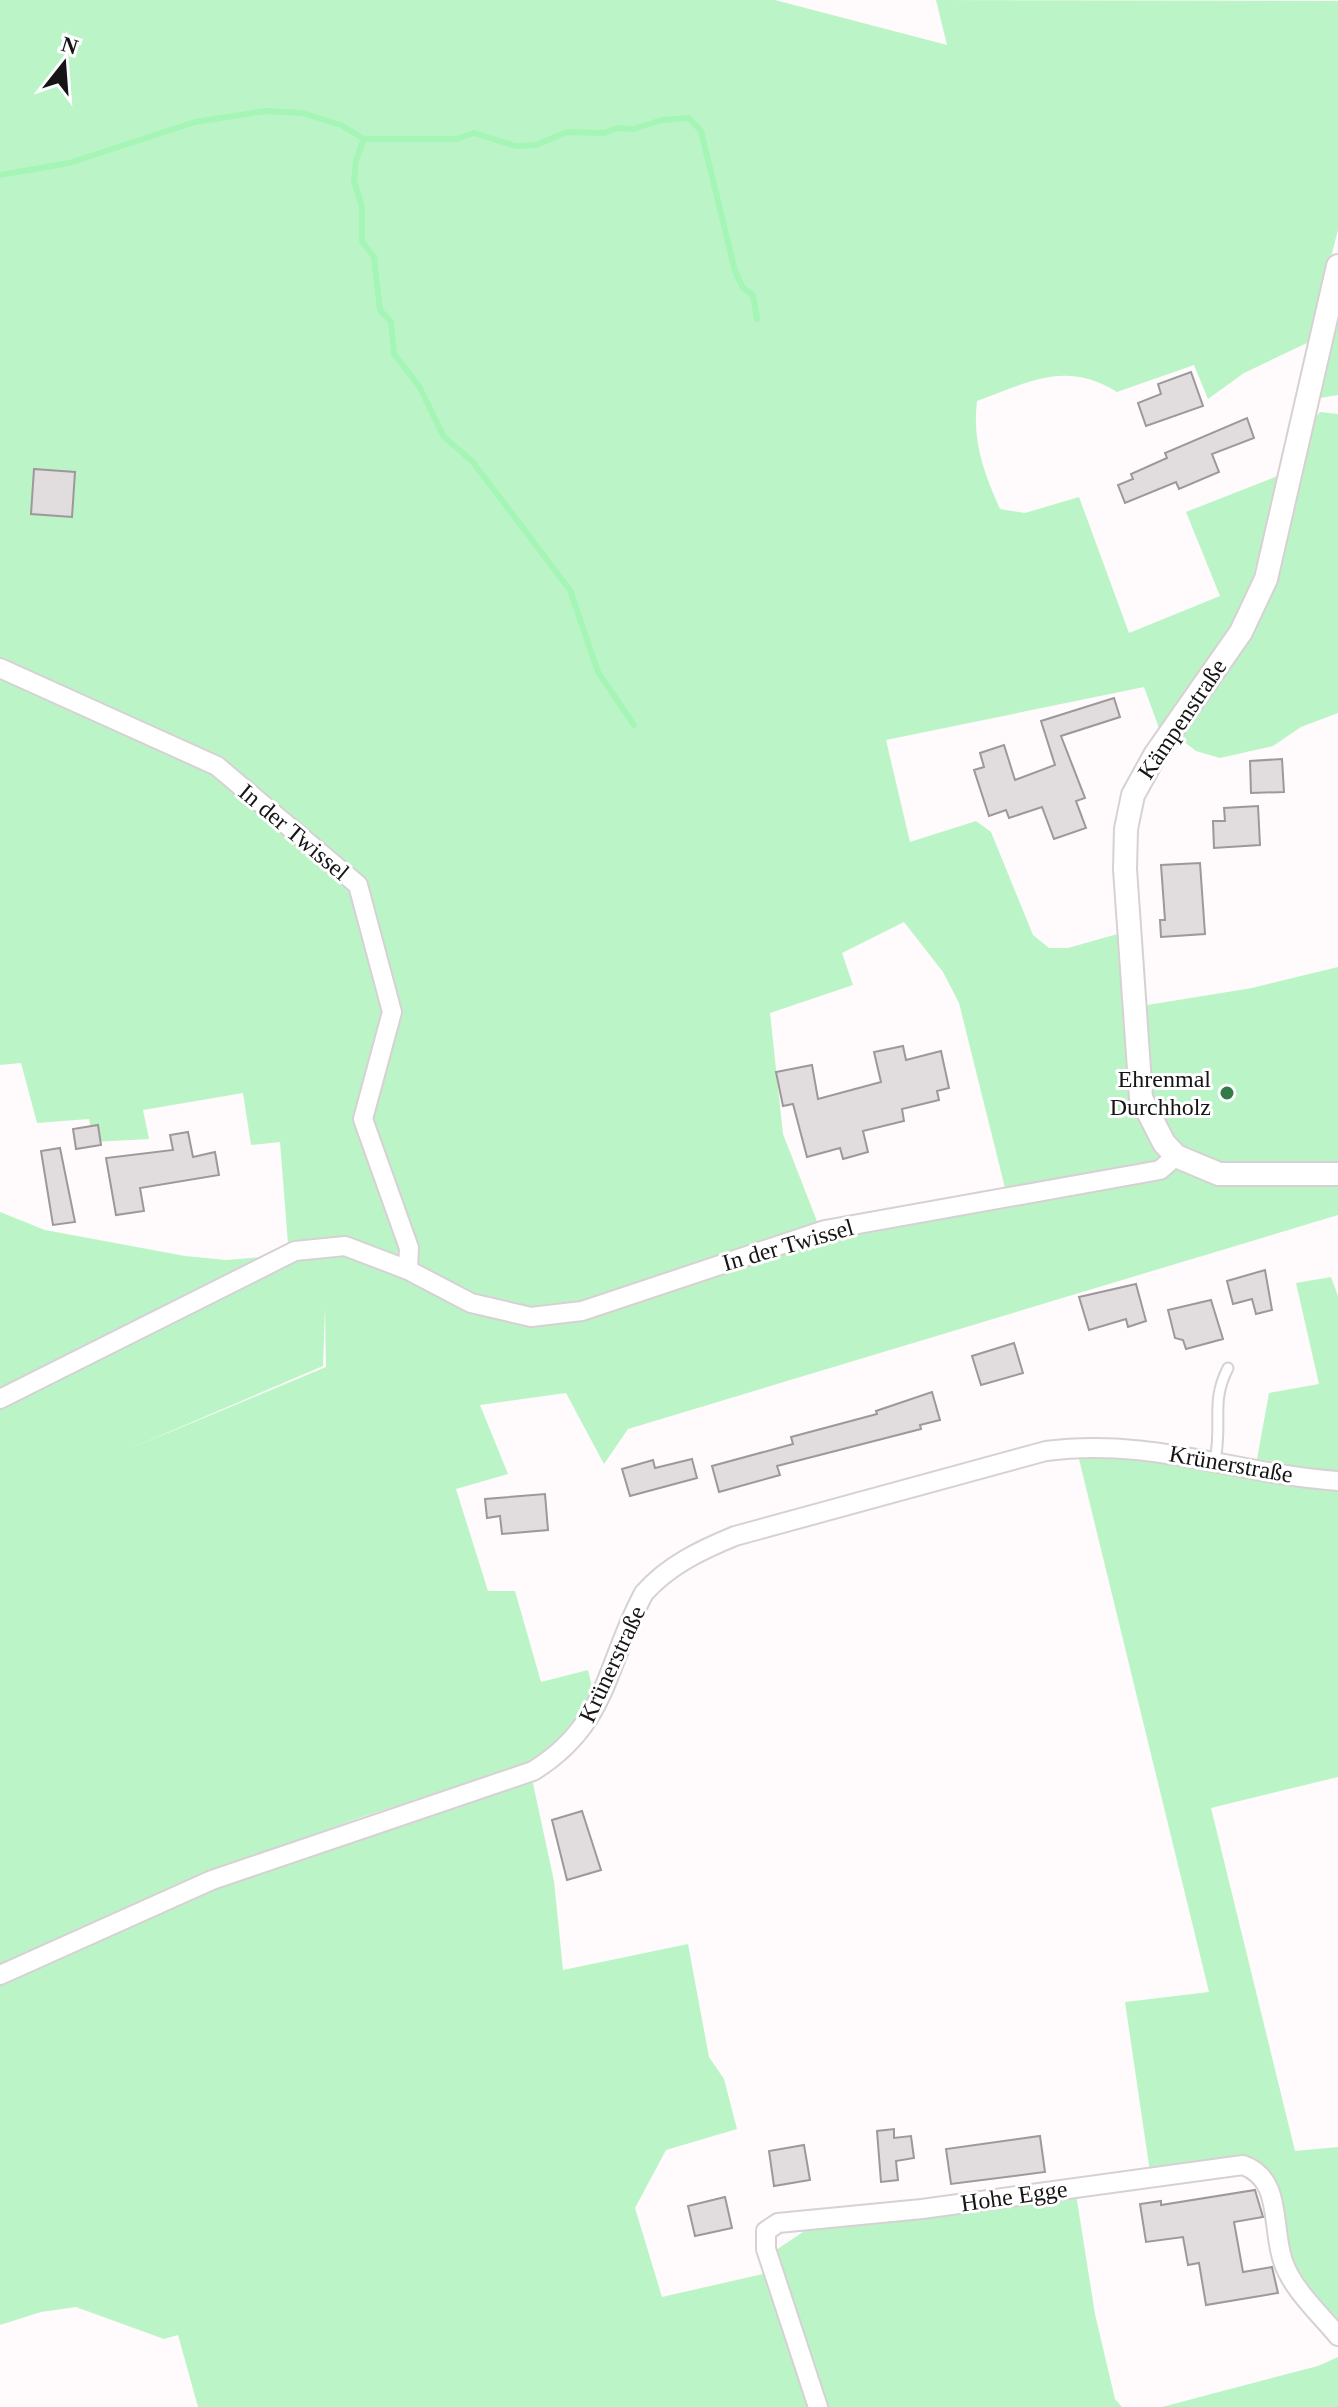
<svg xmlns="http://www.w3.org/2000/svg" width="1338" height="2407" font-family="'Times New Roman',serif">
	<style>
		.green { fill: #bbf5c7; fill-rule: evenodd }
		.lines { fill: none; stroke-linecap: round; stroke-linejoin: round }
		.stream { stroke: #a5f5b7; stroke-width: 6 }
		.building { fill: #e1dcdd; stroke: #9d9899; stroke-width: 2 }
		.service-casing { stroke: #d7d1d3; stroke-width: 13 }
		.minor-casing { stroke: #d7d1d3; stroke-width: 22 }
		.tertiary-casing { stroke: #d7d1d3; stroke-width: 26 }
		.service { stroke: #fff; stroke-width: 9 }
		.minor { stroke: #fff; stroke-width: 18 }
		.tertiary { stroke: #fff; stroke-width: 22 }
		.poi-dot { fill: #327a47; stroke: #fff; stroke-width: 3 }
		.labels { text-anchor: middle; stroke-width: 6; stroke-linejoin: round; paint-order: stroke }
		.street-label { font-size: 24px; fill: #161415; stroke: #fff }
		.poi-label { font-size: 24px; fill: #161415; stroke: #fff; text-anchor: end }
	</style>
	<rect width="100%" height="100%" fill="#fffafb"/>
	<path class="green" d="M 0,0 L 775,0 L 947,45 L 936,0 L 1338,1 L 1338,230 L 1309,342 L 1244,373 L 1208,399 L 1194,365 L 1117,392 C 1066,360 1029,382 977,401 C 972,441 984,473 1000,509 L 1025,513 L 1079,497 L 1129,633 L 1220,596 L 1186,512 L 1280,475 L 1245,608 L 1160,731 L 1144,687 L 886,740 L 910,842 L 976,821 L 991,832 L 1033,935 L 1049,948 L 1068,948 L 1121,933 L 1141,1006 L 1252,988 L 1338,967 L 1338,1215 L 628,1429 L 604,1464 L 566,1393 L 480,1405 L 508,1474 L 456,1489 L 488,1591 L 515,1591 L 541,1682 L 588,1670 L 593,1691 C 576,1724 557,1747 524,1765 L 362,1817 L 199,1876 L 0,1966 L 0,1404 L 322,1244 L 288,1244 L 280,1142 L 251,1145 L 243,1093 L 143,1110 L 149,1139 L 94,1142 L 89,1119 L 37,1123 L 21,1063 L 0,1065 ZM 904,922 L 943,972 L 959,1003 L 1009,1204 L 822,1234 L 783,1134 L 770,1013 L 853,985 L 842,953 ZM 325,1308 L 326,1367 L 129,1449 L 323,1366 Z
		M 1338,302 L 1338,395 L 1314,399 Z
		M 1320,412 L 1338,414 L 1338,713 L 1301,727 L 1273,746 L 1220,758 L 1196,751 L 1183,741 L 1182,732 L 1230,663 L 1312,421 Z
		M 0,1212 L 45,1230 L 185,1256 L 226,1260 L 275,1256 L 0,1395 Z
		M 1331,1277 L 1338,1296 L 1338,1474 L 1257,1459 L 1269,1393 L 1319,1384 L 1296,1283 Z
		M 1119,1454 L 1338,1489 L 1338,1777 L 1211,1808 L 1295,2151 L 1338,2147 L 1338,2329 L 1298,2278 L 1260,2165 L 1150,2172 L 1125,2002 L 1209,1992 L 1078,1455 Z
		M 532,1779 L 554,1881 L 563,1970 L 688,1944 L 709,2057 L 724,2079 L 737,2129 L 666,2150 L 635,2208 L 662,2297 L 767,2273 L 812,2407 L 198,2407 L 178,2335 L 164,2339 L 76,2307 L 41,2312 L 0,2325 L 0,1984 L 248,1876 Z
		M 1076,2194 L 1095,2314 L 1115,2399 L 1122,2407 L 823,2407 L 773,2252 L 812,2226 Z
		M 1338,2357 L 1338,2407 L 1162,2407 L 1318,2366 Z"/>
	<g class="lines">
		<path class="stream" d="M 364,139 L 356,160 L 354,181 L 362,207 L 362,241 L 374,257 L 380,310 L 391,322 L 394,354 L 419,386 L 444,437 L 472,461 L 570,590 L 598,672 L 634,725
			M 0,175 L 69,163 L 195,122 L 266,111 L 302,113 L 341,125 L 364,139 L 457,139 L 474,133 L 516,146 L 536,145 L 567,132 L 604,133 L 617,128 L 633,129 L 662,120 L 689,118 L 701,131 L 735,271 L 743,288 L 753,295 L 757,319"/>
	</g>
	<path class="building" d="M 1191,372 L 1203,406 L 1146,426 L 1138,403 L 1161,394 L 1158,384 Z
		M 1247,418 L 1254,438 L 1212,454 L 1219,472 L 1179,489 L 1176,482 L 1125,503 L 1118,485 L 1133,479 L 1131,474 L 1167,458 L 1165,453 Z
		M 34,469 L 75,472 L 72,517 L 31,514 Z
		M 1114,698 L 1120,717 L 1061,736 L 1085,798 L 1076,801 L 1086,828 L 1054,839 L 1042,807 L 1009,818 L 1006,810 L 989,816 L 974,770 L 984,767 L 980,753 L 1004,745 L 1015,780 L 1055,765 L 1041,721 Z
		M 1282,759 L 1284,792 L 1251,793 L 1250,761 Z
		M 1258,806 L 1260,845 L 1214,848 L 1213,821 L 1225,821 L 1224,808 Z
		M 1200,863 L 1205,934 L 1161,937 L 1160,920 L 1165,920 L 1161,865 Z
		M 903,1046 L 906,1060 L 941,1051 L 949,1088 L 937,1091 L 939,1100 L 902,1109 L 904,1121 L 863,1131 L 868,1152 L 843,1159 L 840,1148 L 807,1157 L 793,1104 L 783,1106 L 776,1072 L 812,1065 L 818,1099 L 881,1082 L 874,1052 Z
		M 98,1125 L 101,1145 L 76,1149 L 73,1129 Z
		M 188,1132 L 193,1157 L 215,1152 L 219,1175 L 140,1188 L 144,1211 L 116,1215 L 106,1158 L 173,1150 L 170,1135 Z
		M 60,1148 L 75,1222 L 53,1225 L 41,1151 Z
		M 1265,1270 L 1272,1310 L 1256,1314 L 1252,1299 L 1233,1304 L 1227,1281 Z
		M 1136,1284 L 1146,1321 L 1128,1327 L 1126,1319 L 1089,1330 L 1079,1297 Z
		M 1211,1300 L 1223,1339 L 1186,1349 L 1183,1340 L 1175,1338 L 1168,1310 Z
		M 1014,1343 L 1023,1373 L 981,1385 L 972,1356 Z
		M 932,1392 L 940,1420 L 920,1425 L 921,1429 L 777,1466 L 780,1475 L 719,1492 L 712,1466 L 793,1444 L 791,1437 L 877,1414 L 876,1411 Z
		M 692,1459 L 697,1478 L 630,1496 L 622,1469 L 653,1460 L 655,1468 Z
		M 545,1494 L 548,1530 L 502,1534 L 500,1516 L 487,1518 L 485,1499 Z
		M 582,1811 L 601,1870 L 567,1880 L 552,1820 Z
		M 894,2129 L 894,2138 L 911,2136 L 914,2158 L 896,2161 L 898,2180 L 881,2182 L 877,2131 Z
		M 1040,2136 L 1045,2172 L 951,2184 L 946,2149 Z
		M 804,2145 L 810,2180 L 774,2186 L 769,2151 Z
		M 1255,2190 L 1263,2217 L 1234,2222 L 1243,2272 L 1272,2267 L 1278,2293 L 1206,2305 L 1199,2263 L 1188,2265 L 1183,2237 L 1146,2242 L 1140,2204 L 1161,2201 L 1161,2205 Z
		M 725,2197 L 732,2228 L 695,2236 L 688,2206 Z"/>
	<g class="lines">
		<g class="service-casing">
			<path id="service" d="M 1215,1460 C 1223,1422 1210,1403 1228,1368"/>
		</g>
		<g class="minor-casing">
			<path id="minor" d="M 0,668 L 217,766 L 358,885 L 392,1012 L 363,1119 L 409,1248 L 408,1270
				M 0,1399 L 295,1251 L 345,1246 L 408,1270 L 471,1303 L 531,1317 L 582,1311 L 825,1230 L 1160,1170 L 1176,1156
				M 0,1975 L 212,1880 L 533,1771 C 609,1724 605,1665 644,1593 C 669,1565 701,1550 735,1536 L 1046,1451 C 1150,1437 1237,1474 1338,1481
				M 818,2407 L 766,2249 L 766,2231 L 778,2223 L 922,2209 L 1243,2165 C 1283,2179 1271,2227 1283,2261 C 1292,2289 1320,2314 1338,2336"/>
		</g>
		<g class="tertiary-casing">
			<path id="tertiary" d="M 1338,266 L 1266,579 L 1241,632 L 1155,755 L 1133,795 L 1126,829 L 1125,869 L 1141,1098 L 1164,1143 L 1176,1156 L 1219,1174 L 1338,1174"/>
		</g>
		<use href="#service" class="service"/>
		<use href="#minor" class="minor"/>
		<use href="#tertiary" class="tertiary"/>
	</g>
	<circle class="poi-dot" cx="1227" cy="1093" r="8"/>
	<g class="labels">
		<g class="street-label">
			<text transform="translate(1182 719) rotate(-56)" y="8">Kämpenstraße</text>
			<text transform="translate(294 832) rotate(40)" y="8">In der Twissel</text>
			<text transform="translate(788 1245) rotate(-16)" y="8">In der Twissel</text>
			<text transform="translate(1231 1464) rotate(10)" y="8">Krünerstraße</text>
			<text transform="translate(612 1664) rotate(-65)" y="8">Krünerstraße</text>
			<text transform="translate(1014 2196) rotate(-8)" y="8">Hohe Egge</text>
		</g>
		<g class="poi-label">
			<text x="1211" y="1087">Ehrenmal<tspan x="1211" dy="28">Durchholz</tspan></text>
		</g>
	</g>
	<g transform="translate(64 64) rotate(17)" stroke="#ffffff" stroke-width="6" paint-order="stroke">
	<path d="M0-6L14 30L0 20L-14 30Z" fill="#161415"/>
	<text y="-12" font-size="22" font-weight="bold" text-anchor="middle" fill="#161415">N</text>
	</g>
</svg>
